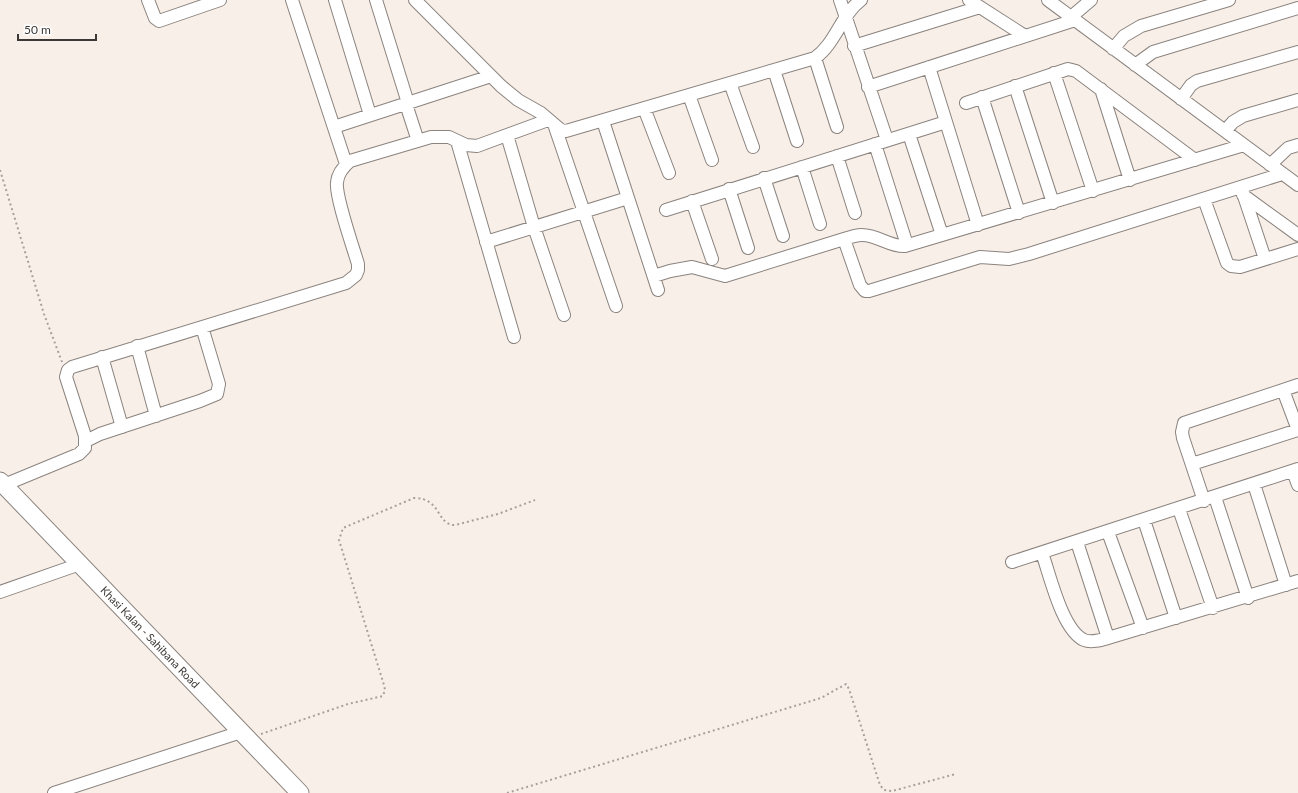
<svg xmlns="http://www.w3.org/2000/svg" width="1298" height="793" font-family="Lato,sans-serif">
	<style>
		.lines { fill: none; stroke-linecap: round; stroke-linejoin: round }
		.street-casing { stroke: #8b837e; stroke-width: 14 }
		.secondary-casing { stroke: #8b837e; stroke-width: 19 }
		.path { stroke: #a7a09c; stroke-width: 2; stroke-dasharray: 2 3; stroke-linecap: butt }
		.street { stroke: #fff; stroke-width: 12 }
		.secondary { stroke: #fff; stroke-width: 17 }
		.labels { text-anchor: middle; stroke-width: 3; stroke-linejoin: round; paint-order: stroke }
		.street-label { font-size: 11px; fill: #3c3836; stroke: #fff }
	</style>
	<rect width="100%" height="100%" fill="#f8efe9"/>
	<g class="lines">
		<g class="street-casing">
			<path id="street" d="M 148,0 L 155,18 L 159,21 L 220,0
				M 292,0 L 346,164
				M 335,0 L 370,115
				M 376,0 L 408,103
				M 415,0 L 501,86 L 518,100 L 541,113 L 561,130 L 566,131 L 815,58 C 836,43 841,15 861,0
				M 840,0 L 887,140
				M 969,0 L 1025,36
				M 1048,0 L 1298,185
				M 1071,17 L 1091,0
				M 854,46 L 980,7
				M 1113,49 L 1124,36 L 1141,26 L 1229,0
				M 815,58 L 837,127
				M 1135,65 L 1153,52 L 1298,8
				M 929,67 L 978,225
				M 774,70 L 797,141
				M 1054,73 L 1093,191
				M 730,83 L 753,147
				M 1015,86 L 1053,203
				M 868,87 L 1075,20
				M 1101,89 L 1130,180
				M 689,95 L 712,160
				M 982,97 L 1019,213
				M 1181,99 L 1191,85 L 1197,81 L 1298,52
				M 966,103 L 1068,69 L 1076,71 L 1195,160
				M 406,104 L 418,141
				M 644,108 L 669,173
				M 603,121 L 658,290
				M 334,127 L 491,76
				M 555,127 L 616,306
				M 1225,131 L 1233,122 L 1243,116 L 1298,100
				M 909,134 L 942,235
				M 507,135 L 534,227 L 564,315
				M 457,141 L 514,337
				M 875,144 L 907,245
				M 837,156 L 855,213
				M 1270,165 L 1288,148 L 1298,145
				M 802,167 L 820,224
				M 764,178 L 783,236
				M 1241,187 L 1265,259
				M 729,189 L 748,248
				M 1243,195 L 1298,235
				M 1204,199 L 1227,263 L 1231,266 L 1240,267 L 1298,249
				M 692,201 L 712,259
				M 666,210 L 946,122
				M 844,239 L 860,285 L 865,291 L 869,291 L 980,257 L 1009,259 L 1029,254 L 1282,174
				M 486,242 L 628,198
				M 654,276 L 670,271 L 692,267 L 725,276 L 844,239 C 850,237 856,235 862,235 C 878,235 890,247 905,246 L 1244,145
				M 137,346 L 156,416
				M 102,357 L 122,427
				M 1283,390 L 1298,430
				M 86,441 L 100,434 L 200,401 L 217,394 L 219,384 L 202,327
				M 1192,464 L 1298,430
				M 1293,471 L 1298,485
				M 1254,484 L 1286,585
				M 4,485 L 79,454 L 85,448 L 85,436 L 66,377 L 68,370 L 72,367 L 346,283 L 356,275 L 358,270 L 358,264 C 353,247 335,196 337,182 C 338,173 343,167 350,161 L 431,137 L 449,137 L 466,145 L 477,146 L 548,120
				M 1215,497 L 1248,598
				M 1204,501 L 1183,438 L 1182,432 L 1184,423 L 1298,385
				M 1179,509 L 1213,608
				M 1144,520 L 1176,618
				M 1108,532 L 1143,628
				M 1077,542 L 1108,638
				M 1042,553 C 1050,575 1062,630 1084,640 C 1091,643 1101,640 1108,638 L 1298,581
				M 1012,562 L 1298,469
				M 0,592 L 80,564
				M 54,793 L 241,732"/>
		</g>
		<g class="secondary-casing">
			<path id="secondary" d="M 0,481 L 300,793"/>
		</g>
		<path class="path" d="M 0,170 L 44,314 L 62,362
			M 261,734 L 348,704 L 383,696 L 385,690 L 384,685 L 339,540 L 343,528 L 414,498 C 442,498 436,525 455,525 L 498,514 L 535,500
			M 507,793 L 821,698 L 846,684 L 849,689 L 880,785 L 884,790 L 892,791 L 956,774"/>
		<use href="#street" class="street"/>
		<use href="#secondary" class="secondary"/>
	</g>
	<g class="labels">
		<g class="street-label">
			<text transform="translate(150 637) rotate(46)" y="4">Khasi Kalan - Sahibana Road</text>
		</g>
	</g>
	<path d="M18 34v6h78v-6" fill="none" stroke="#3c3836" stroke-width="2"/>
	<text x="24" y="34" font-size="12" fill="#3c3836" stroke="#ffffff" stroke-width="3" paint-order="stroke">50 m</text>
</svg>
